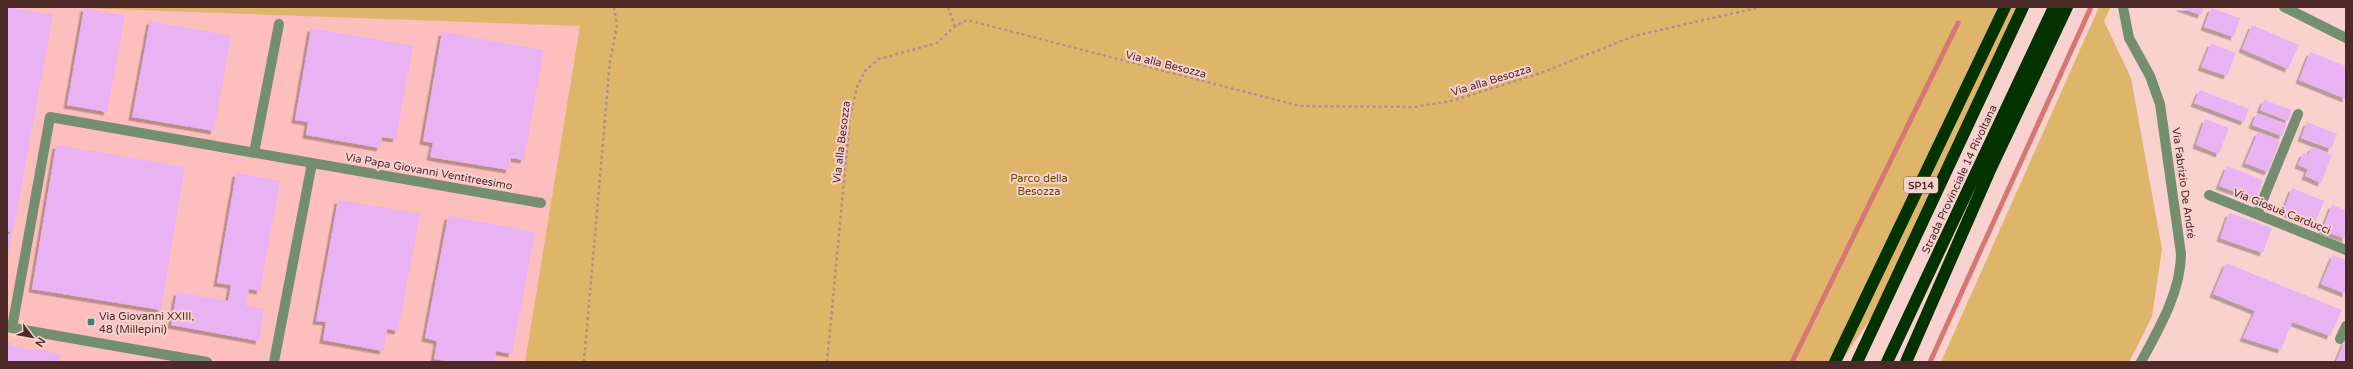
<svg xmlns="http://www.w3.org/2000/svg" width="2353" height="369" font-family="'Varela Round',sans-serif">
	<style>
		.built { fill: #fcbfbd }
		.green { fill: #dfb569 }
		.lines { fill: none; stroke-linecap: round; stroke-linejoin: round }
		.stream { stroke: #d67776; stroke-width: 5 }
		.building { fill: #e9b2f3; filter: url(#shadow) }
		.path { stroke: #b38e8c; stroke-width: 2.5; stroke-dasharray: 3 3; stroke-linecap: butt }
		.minor { stroke: #748e70; stroke-width: 10 }
		.highway { stroke: #023200; stroke-width: 12 }
		.poi-dot { fill: #357e83; stroke: #f9d2d0; stroke-width: 1.5 }
		.labels { text-anchor: middle; stroke-width: 4; stroke-linejoin: round; paint-order: stroke }
		.shield { fill: #f9d2d0; stroke: #815c5a; stroke-width: 1 }
		.shield-label { font-size: 10px; font-weight: bold; fill: #4d2928 }
		.street-label { font-size: 11px; fill: #4d2928; stroke: #f9d2d0 }
		.park-label { font-size: 11px; fill: #6a4b01; stroke: #f9d2d0 }
		.poi-label { font-size: 11px; fill: #4d2928; stroke: #f9d2d0; text-anchor: start }
	</style>
	<defs>
		<filter id="shadow"><feDropShadow dx="-3.5" dy="3.5" stdDeviation="0" flood-color="#0004"/></filter>
	</defs>
	<rect width="100%" height="100%" fill="#f9d2d0"/>
	<path class="built" d="M 7,7 L 361,7 L 583,25 L 525,362 L 7,362 Z"/>
	<path class="green" d="M 55,7 L 2022,7 L 1883,300 L 1841,362 L 525,362 L 580,26 Z
		M 2099,7 L 2111,7 L 2104,21 L 2131,78 L 2162,249 L 2152,317 L 2129,362 L 1941,362 Z"/>
	<g class="lines">
		<path class="stream" d="M 1792,362 L 1958,23
			M 1930,362 L 2091,7"/>
	</g>
	<path class="building" d="M 7,7 L 53,15 L 13,233 L 7,231 Z
		M 2178,7 L 2204,7 L 2201,15 Z
		M 84,8 L 125,16 L 107,112 L 67,105 Z
		M 2211,8 L 2240,18 L 2234,37 L 2204,27 Z
		M 150,21 L 231,36 L 214,131 L 132,117 Z
		M 2252,25 L 2299,45 L 2288,69 L 2242,49 Z
		M 311,28 L 413,46 L 396,139 L 382,137 L 380,148 L 306,135 L 308,122 L 295,120 Z
		M 442,32 L 544,50 L 524,160 L 511,158 L 509,170 L 430,157 L 433,143 L 423,141 Z
		M 2211,43 L 2236,53 L 2227,76 L 2201,67 Z
		M 2310,52 L 2346,66 L 2346,99 L 2299,80 Z
		M 2200,90 L 2249,109 L 2244,122 L 2194,103 Z
		M 2264,100 L 2292,110 L 2288,121 L 2260,110 Z
		M 2257,113 L 2287,124 L 2282,136 L 2252,125 Z
		M 2205,119 L 2229,128 L 2219,154 L 2196,145 Z
		M 2307,122 L 2337,134 L 2331,149 L 2301,138 Z
		M 2258,132 L 2280,141 L 2268,172 L 2245,163 Z
		M 56,145 L 185,167 L 161,310 L 32,289 Z
		M 2312,147 L 2332,155 L 2321,183 L 2305,176 L 2308,169 L 2298,165 L 2303,153 L 2308,155 Z
		M 2227,166 L 2263,180 L 2256,199 L 2219,186 Z
		M 236,173 L 280,181 L 260,291 L 249,289 L 246,306 L 264,309 L 259,341 L 171,325 L 177,292 L 228,301 L 231,285 L 217,283 Z
		M 2292,188 L 2324,201 L 2314,225 L 2283,212 Z
		M 338,200 L 420,214 L 398,331 L 387,329 L 383,351 L 323,340 L 326,322 L 316,321 Z
		M 2332,205 L 2346,210 L 2346,239 L 2322,230 Z
		M 2229,213 L 2272,228 L 2263,253 L 2220,238 Z
		M 448,216 L 535,232 L 512,354 L 496,351 L 494,362 L 452,362 L 434,359 L 437,341 L 425,338 Z
		M 7,234 L 12,235 L 8,256 L 7,256 Z
		M 2333,255 L 2346,260 L 2346,294 L 2321,284 Z
		M 2226,263 L 2342,310 L 2330,336 L 2292,322 L 2281,350 L 2243,338 L 2255,311 L 2213,294 Z
		M 2346,338 L 2346,362 L 2336,362 Z
		M 7,342 L 11,343 L 11,346 L 61,354 L 60,362 L 7,362 Z"/>
	<g class="lines">
		<path class="path" d="M 948,7 L 955,26
			M 584,362 L 610,61 L 617,26 L 614,7
			M 827,362 L 850,117 L 857,87 L 865,71 L 879,59 L 937,43 L 955,26 L 967,20 L 1300,106 L 1415,107 L 1451,101 L 1541,73 L 1634,36 L 1761,7"/>
		<path class="minor" d="M 2123,7 L 2129,38 L 2150,76 L 2160,104 L 2181,254 C 2181,291 2159,329 2141,362
			M 2284,7 L 2346,38
			M 254,153 L 279,24
			M 2209,195 L 2346,250
			M 2257,214 L 2298,114
			M 7,327 L 207,362
			M 12,328 L 50,117 L 541,203
			M 2340,339 L 2346,326
			M 274,362 L 312,163"/>
		<path class="highway" d="M 1835,362 L 2005,7
			M 1857,362 L 2023,7
			M 1887,362 L 2054,7
			M 1906,362 L 1990,170 L 2067,7"/>
	</g>
	<rect class="poi-dot" x="87" y="318" width="8" height="8" rx="2"/>
	<g class="labels">
		<rect class="shield" x="1904" y="177" width="34" height="16" rx="3"/>
		<g class="shield-label">
			<text x="1921" y="189">SP14</text>
		</g>
		<g class="street-label">
			<text transform="translate(1166 64) rotate(14)" y="4">Via alla Besozza</text>
			<text transform="translate(1491 80) rotate(-17)" y="4">Via alla Besozza</text>
			<text transform="translate(841 142) rotate(-83)" y="4">Via alla Besozza</text>
			<text transform="translate(429 171) rotate(10)" y="4">Via Papa Giovanni Ventitreesimo</text>
			<text transform="translate(1959 179) rotate(-65)" y="4">Strada Provinciale 14 Rivoltana</text>
			<text transform="translate(2184 183) rotate(82)" y="4">Via Fabrizio De André</text>
			<text transform="translate(2282 211) rotate(22)" y="4">Via Giosuè Carducci</text>
		</g>
		<g class="park-label">
			<text x="1039" y="182">Parco della<tspan x="1039" dy="13">Besozza</tspan></text>
		</g>
		<g class="poi-label">
			<text x="99" y="320">Via Giovanni XXIII,<tspan x="99" dy="13">48 (Millepini)</tspan></text>
		</g>
	</g>
	<rect width="2353" height="369" fill="none" stroke="#4d2928" stroke-width="16"/>
	<g transform="translate(32 337) rotate(122)" stroke="#f9d2d0" stroke-width="3" paint-order="stroke">
	<path d="M0-3L7 15L0 10L-7 15Z" fill="#4d2928"/>
	<text y="-6" font-size="11" font-weight="bold" text-anchor="middle" fill="#4d2928">N</text>
	</g>
</svg>
